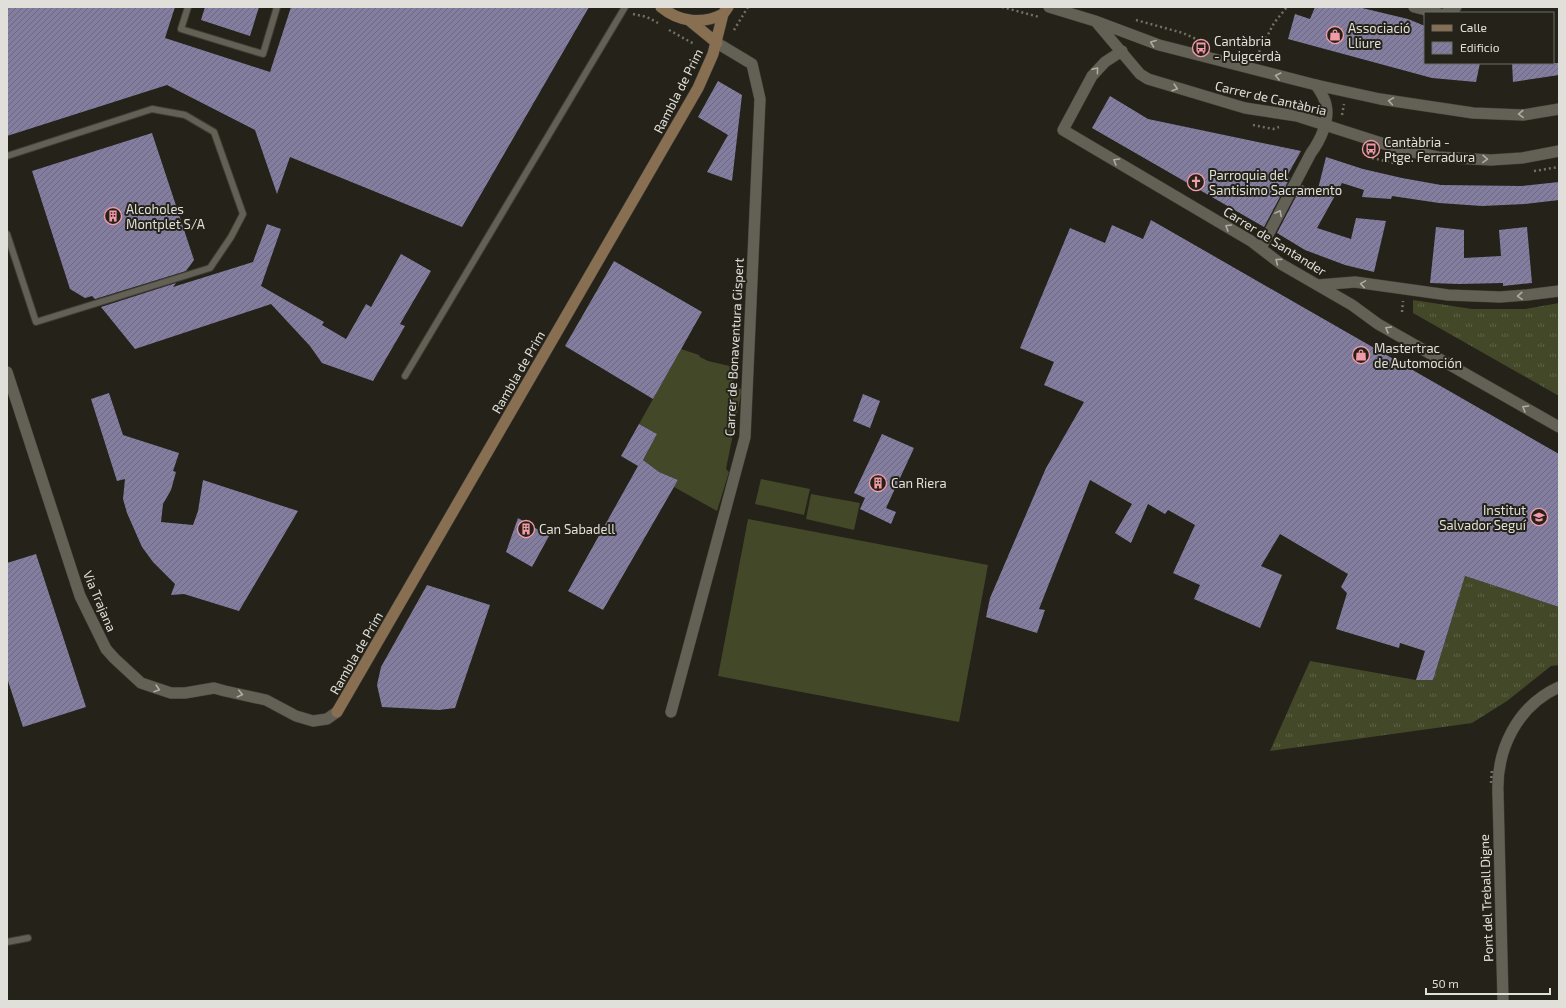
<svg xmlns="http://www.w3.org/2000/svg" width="1566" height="1008" font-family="'Exo 2',sans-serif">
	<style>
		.grass { fill: url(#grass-tufts) }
		.pitch { fill: #434828 }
		.building { fill: url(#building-hatch) }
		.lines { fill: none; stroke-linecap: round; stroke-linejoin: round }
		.service-casing { stroke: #403e37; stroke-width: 8 }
		.minor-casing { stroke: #403e37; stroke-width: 12 }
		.tertiary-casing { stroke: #403e37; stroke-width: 12 }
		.secondary-casing { stroke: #403e37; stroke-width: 12 }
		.path { stroke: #727169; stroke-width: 2.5; stroke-dasharray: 2 3; stroke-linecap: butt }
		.service { stroke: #636056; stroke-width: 6 }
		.minor { stroke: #636056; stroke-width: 11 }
		.tertiary { stroke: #636056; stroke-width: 11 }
		.secondary { stroke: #886f52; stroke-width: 11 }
		.tertiary-bridge-casing { stroke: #403e37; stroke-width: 12; stroke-linecap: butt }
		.path-bridge { stroke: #727169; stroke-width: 2.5; stroke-dasharray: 2 3; stroke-linecap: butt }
		.tertiary-bridge { stroke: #636056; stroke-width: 11 }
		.oneway { stroke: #aeaca5 }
		.labels { text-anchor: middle; stroke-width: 4; stroke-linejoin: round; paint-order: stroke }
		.poi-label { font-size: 13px; fill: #e0dfd9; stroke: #242219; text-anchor: start }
		.street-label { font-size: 13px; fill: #e0dfd9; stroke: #242219 }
	</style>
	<defs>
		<pattern id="grass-tufts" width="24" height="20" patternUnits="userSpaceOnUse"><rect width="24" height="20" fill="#434828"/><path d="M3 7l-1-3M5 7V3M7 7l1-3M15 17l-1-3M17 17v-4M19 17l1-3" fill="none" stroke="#5e6247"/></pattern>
		<pattern id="building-hatch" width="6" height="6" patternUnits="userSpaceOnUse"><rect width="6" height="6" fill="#837da0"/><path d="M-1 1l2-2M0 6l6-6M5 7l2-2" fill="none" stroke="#6d697f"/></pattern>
	</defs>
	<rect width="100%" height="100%" fill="#242219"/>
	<path class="grass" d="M 1413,300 L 1472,309 L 1525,309 L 1559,303 L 1559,396 L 1413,313 Z
		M 1465,576 L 1559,607 L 1559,665 L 1551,666 L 1507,701 L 1472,723 L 1270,751 L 1310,661 L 1416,680 L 1433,680 Z"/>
	<path class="pitch" d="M 681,349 L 699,355 L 700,357 L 708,361 L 734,367 L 733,388 L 742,389 L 726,469 L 729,472 L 717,511 L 674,487 L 678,480 L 659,472 L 643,460 L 657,434 L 639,424 Z
		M 761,479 L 810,489 L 804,515 L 755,504 Z
		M 811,494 L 860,503 L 854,530 L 806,519 Z
		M 748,519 L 988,565 L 959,722 L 718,676 Z"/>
	<path class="building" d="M 7,7 L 175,7 L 165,38 L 270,72 L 291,7 L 589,7 L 462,227 L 290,157 L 277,194 L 255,130 L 167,85 L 7,136 Z
		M 205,7 L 259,7 L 250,36 L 201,20 Z
		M 1315,7 L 1358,7 L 1408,19 L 1425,26 L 1425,63 L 1480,63 L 1476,82 L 1432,78 L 1288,39 L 1295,14 L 1310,19 Z
		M 1512,63 L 1559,63 L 1559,75 L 1513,82 Z
		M 718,81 L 742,95 L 732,181 L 707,172 L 728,135 L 698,117 Z
		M 1110,96 L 1148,119 L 1301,151 L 1287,176 L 1290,178 L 1264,227 L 1092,128 Z
		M 152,133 L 194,260 L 186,271 L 95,299 L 92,296 L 85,298 L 70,289 L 32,171 Z
		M 1326,157 L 1363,169 L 1402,178 L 1441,185 L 1522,186 L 1559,182 L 1559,200 L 1525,204 L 1482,206 L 1439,203 L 1392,196 L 1391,199 L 1362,197 L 1364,190 L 1342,183 L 1317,228 L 1351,239 L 1356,218 L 1386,221 L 1374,272 L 1345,265 L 1305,250 L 1277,233 L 1302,185 L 1317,193 Z
		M 1151,220 L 1559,454 L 1559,607 L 1465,576 L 1433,680 L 1416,680 L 1425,651 L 1400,643 L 1399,648 L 1336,629 L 1347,593 L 1341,587 L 1348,574 L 1280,534 L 1261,566 L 1282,575 L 1260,628 L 1194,599 L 1200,585 L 1173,573 L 1195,525 L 1168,510 L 1165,514 L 1148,504 L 1131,543 L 1115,533 L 1132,504 L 1090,480 L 1039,609 L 1045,610 L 1037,633 L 986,617 L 990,598 L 1046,468 L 1084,402 L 1044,385 L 1054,362 L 1020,348 L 1070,228 L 1105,243 L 1112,225 L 1143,239 Z
		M 267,224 L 281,229 L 261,286 L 324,322 L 322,325 L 346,339 L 366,304 L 371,307 L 401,254 L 431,271 L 400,324 L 405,326 L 373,381 L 322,363 L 310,346 L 271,304 L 135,349 L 101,307 L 176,283 L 173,287 L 253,262 Z
		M 1436,227 L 1464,230 L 1464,258 L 1501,256 L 1499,230 L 1527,227 L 1532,283 L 1503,286 L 1503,283 L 1459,284 L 1430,283 Z
		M 614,261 L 702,312 L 653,399 L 565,346 Z
		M 109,393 L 123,435 L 179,453 L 173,471 L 176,472 L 171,490 L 163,504 L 161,522 L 193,525 L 198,511 L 203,480 L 298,511 L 239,611 L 184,594 L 171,595 L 175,584 L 153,562 L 142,547 L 127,513 L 123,499 L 125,479 L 117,481 L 91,399 Z
		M 863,394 L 880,401 L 870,428 L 853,421 Z
		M 639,424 L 657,434 L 643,460 L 659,472 L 678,480 L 603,610 L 568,591 L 638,466 L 621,456 Z
		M 882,434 L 914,448 L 886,508 L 896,512 L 891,524 L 860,509 L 865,498 L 854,493 Z
		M 518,518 L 549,536 L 532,567 L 506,552 Z
		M 36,554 L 86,707 L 23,727 L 7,678 L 7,563 Z
		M 427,585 L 490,605 L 455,708 L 439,710 L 382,707 L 377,685 L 381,667 Z"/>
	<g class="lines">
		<g class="service-casing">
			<path id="service" d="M 188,7 L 181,29 L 263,54 L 277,7
				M 7,156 L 152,109 L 185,115 L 214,132 L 243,214 L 231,237 L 210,268 L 36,322 L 7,234
				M 405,376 L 625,7
				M 7,942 L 28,938"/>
		</g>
		<g class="minor-casing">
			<path id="minor" d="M 1414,7 L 1438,13
				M 1446,13 L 1456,7
				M 1122,51 L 1105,62 L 1092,76 L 1063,130 L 1251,241 L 1281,264 L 1352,305 L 1378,324 L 1559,427
				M 1261,248 L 1311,153 C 1320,141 1330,120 1326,105 C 1325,98 1320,91 1316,85
				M 1318,285 L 1355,282 L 1448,295 L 1500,297 L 1527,295 L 1559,291
				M 7,372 L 80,596 L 106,649 L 114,658 L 141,683 L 171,693 L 185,693 L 214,688 L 225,691 L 266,700 L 296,716 L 313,721 L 327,719 L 337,712
				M 671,712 L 745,437 L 760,99 L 752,64 L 717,43"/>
		</g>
		<g class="tertiary-casing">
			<path id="tertiary" d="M 1049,7 L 1095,21 L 1159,45 L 1316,85 L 1380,99 L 1473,113 L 1523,115 L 1559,109
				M 1097,23 L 1140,74 L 1148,79 L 1245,108 L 1297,116 L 1403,150 L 1438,157 L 1491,160 L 1522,158 L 1559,151
				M 1498,794 C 1496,750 1517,706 1559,687"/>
		</g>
		<g class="secondary-casing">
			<path id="secondary" d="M 661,7 C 679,22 702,25 723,14
				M 690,21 L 717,43
				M 337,712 L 698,88 L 713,54 L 723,14 L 728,7"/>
		</g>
		<path class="path" d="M 1002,7 L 1039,17
			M 633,14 L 647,17 L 658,23
			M 1136,20 L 1183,33 L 1196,39
			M 669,30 L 694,44
			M 734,30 L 748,7
			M 1259,52 L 1274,23 L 1287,7
			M 1342,115 L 1344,104
			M 1253,125 L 1273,129 L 1279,127
			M 1364,152 L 1372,158 L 1398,164
			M 1534,171 L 1559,167
			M 1402,312 L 1403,301"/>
		<use href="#service" class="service"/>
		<use href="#minor" class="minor"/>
		<use href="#tertiary" class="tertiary"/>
		<use href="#secondary" class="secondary"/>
		<g class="tertiary-bridge-casing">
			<path id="tertiary-bridge" d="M 1498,794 L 1503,1001"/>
		</g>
		<path class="path-bridge" d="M 1491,783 L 1492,768"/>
		<use href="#tertiary-bridge" class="tertiary-bridge"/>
	</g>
	<defs><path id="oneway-chevron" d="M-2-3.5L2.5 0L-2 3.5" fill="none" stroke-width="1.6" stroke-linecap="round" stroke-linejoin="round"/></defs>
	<g class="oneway">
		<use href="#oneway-chevron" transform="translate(1153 43) rotate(-159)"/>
		<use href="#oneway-chevron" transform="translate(1096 70) rotate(-50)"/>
		<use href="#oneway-chevron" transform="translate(1278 76) rotate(-166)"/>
		<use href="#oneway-chevron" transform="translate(1175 88) rotate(16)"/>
		<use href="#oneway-chevron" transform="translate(1391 101) rotate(-171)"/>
		<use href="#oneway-chevron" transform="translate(1521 114) rotate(178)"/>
		<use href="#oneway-chevron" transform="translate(1485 159) rotate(2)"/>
		<use href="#oneway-chevron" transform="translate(1116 161) rotate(-149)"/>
		<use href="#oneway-chevron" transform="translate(1279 213) rotate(-62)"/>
		<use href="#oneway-chevron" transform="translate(1228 227) rotate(-149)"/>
		<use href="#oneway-chevron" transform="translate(1278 261) rotate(-143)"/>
		<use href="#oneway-chevron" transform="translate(1363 284) rotate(-171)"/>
		<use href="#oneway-chevron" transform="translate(1520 296) rotate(177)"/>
		<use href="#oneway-chevron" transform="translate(1388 329) rotate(-150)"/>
		<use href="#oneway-chevron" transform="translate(1525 408) rotate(-150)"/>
		<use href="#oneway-chevron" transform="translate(157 689) rotate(17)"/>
		<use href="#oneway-chevron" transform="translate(240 694) rotate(13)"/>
	</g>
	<defs>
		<g id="shop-ring" transform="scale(0.9)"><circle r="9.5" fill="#242219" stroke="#f39aa8" stroke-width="1.5"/><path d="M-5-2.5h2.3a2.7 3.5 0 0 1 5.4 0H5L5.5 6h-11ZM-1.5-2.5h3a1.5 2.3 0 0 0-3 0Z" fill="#f39aa8"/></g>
		<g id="bus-ring" transform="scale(0.9)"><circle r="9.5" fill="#242219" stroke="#f39aa8" stroke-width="1.5"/><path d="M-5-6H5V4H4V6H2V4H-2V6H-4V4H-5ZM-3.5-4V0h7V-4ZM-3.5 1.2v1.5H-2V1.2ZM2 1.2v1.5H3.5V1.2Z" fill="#f39aa8"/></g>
		<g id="church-ring" transform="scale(0.9)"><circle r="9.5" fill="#242219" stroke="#f39aa8" stroke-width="1.5"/><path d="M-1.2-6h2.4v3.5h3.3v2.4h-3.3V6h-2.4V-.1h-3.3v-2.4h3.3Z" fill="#f39aa8"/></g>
		<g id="building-ring" transform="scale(0.9)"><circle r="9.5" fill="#242219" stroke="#f39aa8" stroke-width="1.5"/><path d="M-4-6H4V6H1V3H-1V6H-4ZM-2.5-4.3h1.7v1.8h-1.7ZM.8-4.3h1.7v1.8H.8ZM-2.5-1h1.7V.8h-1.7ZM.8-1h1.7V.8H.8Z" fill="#f39aa8"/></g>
		<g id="school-ring" transform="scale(0.9)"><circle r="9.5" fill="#242219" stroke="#f39aa8" stroke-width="1.5"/><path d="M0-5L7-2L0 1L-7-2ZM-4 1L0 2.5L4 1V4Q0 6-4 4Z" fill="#f39aa8"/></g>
	</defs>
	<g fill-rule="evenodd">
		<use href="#shop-ring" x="1335" y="35"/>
		<use href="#bus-ring" x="1201" y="48"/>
		<use href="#bus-ring" x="1371" y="149"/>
		<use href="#church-ring" x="1196" y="182"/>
		<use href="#building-ring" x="113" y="216"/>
		<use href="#shop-ring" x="1361" y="355"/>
		<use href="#building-ring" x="878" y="483"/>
		<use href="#school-ring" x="1539" y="517"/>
		<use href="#building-ring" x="526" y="529"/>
	</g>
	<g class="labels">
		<g class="poi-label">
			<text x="1348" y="33">Associació<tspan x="1348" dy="15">Lliure</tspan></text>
			<text x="1214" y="46">Cantàbria<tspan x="1214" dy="15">- Puigcerdà</tspan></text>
			<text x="1384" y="147">Cantàbria -<tspan x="1384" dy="15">Ptge. Ferradura</tspan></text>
			<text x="1209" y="180">Parroquia del<tspan x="1209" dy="15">Santisimo Sacramento</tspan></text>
			<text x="126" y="214">Alcoholes<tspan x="126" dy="15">Montplet S/A</tspan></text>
			<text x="1374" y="353">Mastertrac<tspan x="1374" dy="15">de Automoción</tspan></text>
			<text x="891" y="488">Can Riera</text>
			<text x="1526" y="515" text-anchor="end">Institut<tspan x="1526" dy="15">Salvador Seguí</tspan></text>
			<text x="539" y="534">Can Sabadell</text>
		</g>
		<g class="street-label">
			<text transform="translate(678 91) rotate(-63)" y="5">Rambla de Prim</text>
			<text transform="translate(1271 98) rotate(13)" y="5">Carrer de Cantàbria</text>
			<text transform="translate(1275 241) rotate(32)" y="5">Carrer de Santander</text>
			<text transform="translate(734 347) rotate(-87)" y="5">Carrer de Bonaventura Gispert</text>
			<text transform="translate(518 372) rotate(-60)" y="5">Rambla de Prim</text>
			<text transform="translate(100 601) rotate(67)" y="5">Via Trajana</text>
			<text transform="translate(356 653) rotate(-60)" y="5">Rambla de Prim</text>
			<text transform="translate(1486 898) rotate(-92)" y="5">Pont del Treball Digne</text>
		</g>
	</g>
	<rect width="1566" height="1008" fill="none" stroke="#e0dfd9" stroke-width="16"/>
	<rect x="1424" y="12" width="130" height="52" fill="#242219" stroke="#6f6e66"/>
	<rect x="1432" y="25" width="20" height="6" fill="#886f52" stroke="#6f6e66"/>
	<text x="1460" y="32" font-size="12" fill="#e0dfd9">Calle</text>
	<rect x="1432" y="42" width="20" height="12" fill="url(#building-hatch)" stroke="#6f6e66"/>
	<text x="1460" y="52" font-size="12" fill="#e0dfd9">Edificio</text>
	<path d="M1426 988v6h124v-6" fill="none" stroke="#e0dfd9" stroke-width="2"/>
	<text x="1432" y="988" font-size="12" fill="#e0dfd9" stroke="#242219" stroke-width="3" paint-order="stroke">50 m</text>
</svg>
